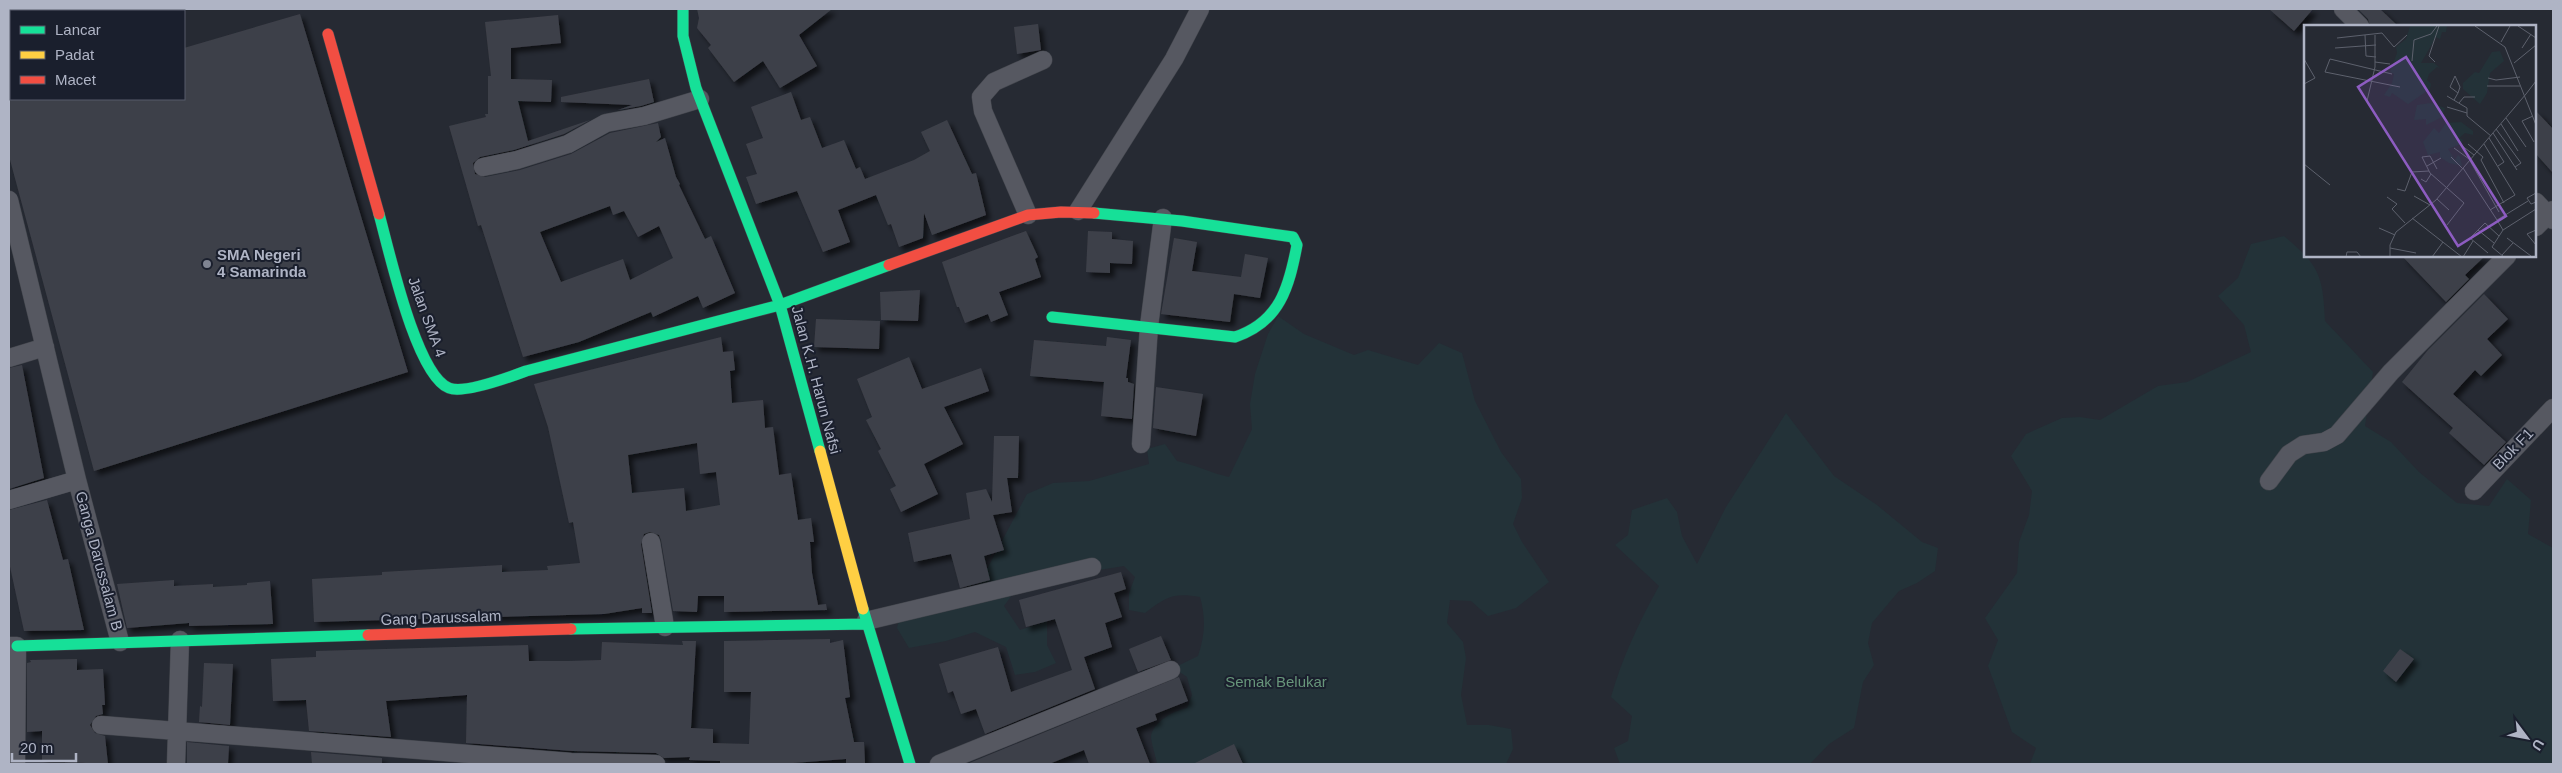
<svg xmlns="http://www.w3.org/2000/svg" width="2562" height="773" font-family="Arial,sans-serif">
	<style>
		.green { fill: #233238 }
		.building { fill: #3e4049; fill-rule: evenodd; filter: url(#shadow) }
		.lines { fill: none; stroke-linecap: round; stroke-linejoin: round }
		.street-casing { stroke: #42454c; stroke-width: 19 }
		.fast-casing { stroke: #42454c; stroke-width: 12 }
		.slow-casing { stroke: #42454c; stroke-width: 12 }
		.jam-casing { stroke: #42454c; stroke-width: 12 }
		.street { stroke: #565861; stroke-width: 18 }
		.fast { stroke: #16e098; stroke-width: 11 }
		.slow { stroke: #ffcf43; stroke-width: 11 }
		.jam { stroke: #f24e42; stroke-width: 11 }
		.poi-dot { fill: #7f8492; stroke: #1a1f2d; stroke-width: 2 }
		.labels { text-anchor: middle; stroke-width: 4; stroke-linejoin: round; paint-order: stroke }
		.poi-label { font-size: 15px; font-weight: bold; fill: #afb4c5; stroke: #1a1f2d; text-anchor: start }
		.street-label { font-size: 15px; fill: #afb4c5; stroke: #1a1f2d }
		.park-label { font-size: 15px; fill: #67957a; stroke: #1a1f2d }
		.inset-road { fill: none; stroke: #5d616d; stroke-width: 1 }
		.view { fill: #8d5cc1; fill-opacity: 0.15; stroke: #8d5cc1; stroke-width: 2.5 }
		.inset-edge { fill: none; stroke: #afb4c5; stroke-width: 2.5 }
	</style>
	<defs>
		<filter id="shadow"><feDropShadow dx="4.5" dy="4.5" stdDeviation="2.5" flood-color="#0009"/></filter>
	</defs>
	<rect width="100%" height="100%" fill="#262a33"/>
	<path class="green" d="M 2284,236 C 2319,265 2323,275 2325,321 L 2373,372 L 2365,426 L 2391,442 L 2419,472 L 2457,503 L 2489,506 L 2507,479 L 2531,500 L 2528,534 L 2553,548 L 2553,764 L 2030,764 L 2036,748 L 2012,732 L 1988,666 L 1998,640 L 1985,618 L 2017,573 L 2019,542 L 2029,515 L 2032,491 L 2011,456 L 2026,434 L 2062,418 L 2080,417 L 2100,420 L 2158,386 L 2187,382 L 2251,352 L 2244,325 L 2218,296 L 2238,278 L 2251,244 Z
		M 1278,316 L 1304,334 L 1354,355 L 1368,350 L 1418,365 L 1439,343 L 1462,353 L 1475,401 L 1501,452 L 1521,479 L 1522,498 L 1513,524 L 1522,542 L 1549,582 L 1516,608 L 1488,616 L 1471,601 L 1450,600 L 1447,623 L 1463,642 L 1466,658 L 1461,695 L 1467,725 L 1489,725 L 1511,729 L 1513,749 L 1506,764 L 1157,764 C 1156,757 1151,742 1151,737 C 1152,722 1175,710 1187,708 L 1192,695 L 1187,677 L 1178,671 L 1149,680 L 1198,656 C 1205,635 1206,618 1200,597 C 1174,592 1165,597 1145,613 L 1129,610 L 1129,593 L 1135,577 L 1124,566 L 1099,570 L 1012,595 L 1004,606 L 1020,630 L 1047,621 L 1047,645 L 1056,663 L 1035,672 L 1015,675 L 1006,647 L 975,632 L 946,641 L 909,648 L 897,628 L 901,612 L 945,610 L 979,584 L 1027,494 L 1053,483 L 1089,481 L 1149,464 L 1147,449 L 1165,444 L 1177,461 C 1196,465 1211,473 1229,477 L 1252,429 L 1250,404 L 1255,374 L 1268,334 Z
		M 1786,413 L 1834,476 L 1877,505 L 1922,542 L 1938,548 L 1935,571 L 1917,583 L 1899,591 L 1872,623 L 1868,643 L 1874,665 L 1863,682 L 1854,728 L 1829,744 L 1810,764 L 1620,764 L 1614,748 L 1628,741 L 1632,716 L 1611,697 C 1622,658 1639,622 1659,586 L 1615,545 L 1628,535 L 1632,510 L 1667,498 L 1677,512 L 1682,536 L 1697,564 L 1726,507 Z"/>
	<path class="building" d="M 697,9 L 832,9 L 799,35 L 817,66 L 780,88 L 763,61 L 734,82 L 708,48 L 711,45 L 697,28 L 699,18 Z
		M 2269,9 L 2313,9 L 2294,31 Z
		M 2358,9 L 2380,9 L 2398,26 L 2370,26 L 2368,19 Z
		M 300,14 L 408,372 L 94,471 L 9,156 L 9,99 L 184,99 L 184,48 Z
		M 558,15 L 561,43 L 511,48 L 511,79 L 552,80 L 551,102 L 518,101 L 528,141 L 590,120 L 564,134 L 514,150 L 480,157 L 473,163 L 475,174 L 485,177 L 520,170 L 571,154 L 610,133 L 658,123 L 661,137 L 656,142 L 665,138 L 676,177 L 680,184 L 679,185 L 705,239 L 711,236 L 735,293 L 703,308 L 698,296 L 653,317 L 651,312 L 579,342 L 523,357 L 481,225 L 478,226 L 449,126 L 486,117 L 485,114 L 488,114 L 488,76 L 491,76 L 485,22 ZM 610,206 L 613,215 L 624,211 L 638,237 L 659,226 L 673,258 L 630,280 L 623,259 L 561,282 L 540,232 Z
		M 1038,24 L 1041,50 L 1017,54 L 1014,27 Z
		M 649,79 L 654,102 L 641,106 L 618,110 L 632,105 L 561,102 L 561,97 Z
		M 791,92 L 801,120 L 810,117 L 822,148 L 844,140 L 856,169 L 860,167 L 865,179 L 914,160 L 930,151 L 921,132 L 947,120 L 972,174 L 976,173 L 986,215 L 932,235 L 924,213 L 923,238 L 899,247 L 891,224 L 888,225 L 876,195 L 838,210 L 850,242 L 823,252 L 797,191 L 756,204 L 746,177 L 757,174 L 746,144 L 763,138 L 751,107 Z
		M 2536,111 L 2553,129 L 2553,173 L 2536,154 Z
		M 1026,231 L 1038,257 L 1035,259 L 1041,277 L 999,292 L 1008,315 L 991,322 L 988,314 L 965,323 L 959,307 L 957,307 L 942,262 Z
		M 1088,231 L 1112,232 L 1112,239 L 1133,241 L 1132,264 L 1110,263 L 1110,273 L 1086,272 Z
		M 1174,238 L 1197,242 L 1192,271 L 1241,277 L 1245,254 L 1268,258 L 1260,298 L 1234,294 L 1230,322 L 1161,314 Z
		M 2402,256 L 2485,256 L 2465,275 L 2469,279 L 2446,302 Z
		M 920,290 L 918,321 L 881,320 L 880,292 Z
		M 2484,294 L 2508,319 L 2487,339 L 2502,355 L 2481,376 L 2475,370 L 2453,394 L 2506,442 L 2484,465 L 2449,433 L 2453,428 L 2402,382 L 2428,350 Z
		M 816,319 L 880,321 L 879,349 L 814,347 Z
		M 721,337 L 723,352 L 733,351 L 735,370 L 730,371 L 732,403 L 763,400 L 765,428 L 773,427 L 779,475 L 791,473 L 798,520 L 811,518 L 814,542 L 810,542 L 812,573 L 818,605 L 826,604 L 827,610 L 724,612 L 724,596 L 698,596 L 697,612 L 673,611 L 661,540 L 659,535 L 650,532 L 644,534 L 641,544 L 652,613 L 642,613 L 642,608 L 604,614 L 314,622 L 312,579 L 382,575 L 382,572 L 502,565 L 502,572 L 548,570 L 547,566 L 580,563 L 573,522 L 569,523 L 548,427 L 534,384 ZM 697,443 L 700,474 L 716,472 L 720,505 L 686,511 L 684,488 L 632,493 L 628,455 Z
		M 1107,337 L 1131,340 L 1126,378 L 1128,378 L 1128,382 L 1134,384 L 1132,419 L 1101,416 L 1104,382 L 1030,376 L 1034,340 L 1106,346 Z
		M 909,357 L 922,389 L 981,368 L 989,391 L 944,407 L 963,444 L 924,464 L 938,494 L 901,512 L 890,489 L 896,486 L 878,451 L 881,449 L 866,420 L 872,417 L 857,379 Z
		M 22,365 L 44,478 L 9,489 L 9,368 Z
		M 1156,387 L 1203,394 L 1196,436 L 1153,428 Z
		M 994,436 L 1019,436 L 1018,478 L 1007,478 L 1012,512 L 993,515 L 1004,550 L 984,556 L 990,580 L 960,588 L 951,554 L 914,562 L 908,533 L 970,519 L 966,493 L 986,489 L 992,502 Z
		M 47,500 L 63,560 L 68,559 L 84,630 L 24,631 L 9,562 L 9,510 Z
		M 1121,572 L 1126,589 L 1114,593 L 1122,617 L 1105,623 L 1112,647 L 1084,657 L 1095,689 L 985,734 L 976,709 L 961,714 L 953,691 L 948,693 L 939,664 L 998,647 L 1011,692 L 1072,670 L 1055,619 L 1026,627 L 1019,600 Z
		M 174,580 L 174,586 L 213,584 L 213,587 L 247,585 L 247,583 L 270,581 L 273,624 L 189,626 L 189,623 L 127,628 L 117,584 Z
		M 1161,636 L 1171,660 L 1138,672 L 1129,649 Z
		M 830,639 L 830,643 L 843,640 L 850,697 L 845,698 L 854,742 L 864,742 L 865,763 L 846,763 L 846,759 L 780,764 L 720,764 L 720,761 L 689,760 L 690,757 L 664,758 L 656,753 L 572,751 L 466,743 L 467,695 L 386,701 L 391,737 L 309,731 L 306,700 L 273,701 L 271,659 L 316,657 L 316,651 L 528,645 L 529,661 L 568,661 L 601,660 L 602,642 L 683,645 L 682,641 L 696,641 L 691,728 L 713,729 L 713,743 L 749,744 L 751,692 L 724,692 L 724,641 Z
		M 2400,649 L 2414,659 L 2396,682 L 2383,671 Z
		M 77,659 L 77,670 L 103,669 L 105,705 L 102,705 L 103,714 L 96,716 L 90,725 L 95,733 L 105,736 L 108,764 L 42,761 L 42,731 L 27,732 L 27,663 L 31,662 L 30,660 Z
		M 204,663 L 233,664 L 230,725 L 199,722 L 200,706 L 202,707 Z
		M 1179,677 L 1188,701 L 1155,714 L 1157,720 L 1136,728 L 1150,764 L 1089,764 L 1084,750 L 1049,764 L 967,764 Z
		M 187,742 L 229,746 L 228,764 L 187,764 Z
		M 1234,744 L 1243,764 L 1193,764 Z
		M 311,752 L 382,758 L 382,764 L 312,764 Z"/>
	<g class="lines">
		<g class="street-casing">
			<path id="street" d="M 2343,9 L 2360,26
				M 483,167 L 517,160 L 568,144 L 606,123 L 644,116 L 700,99
				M 9,200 L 77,480 L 9,500
				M 2536,202 L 2553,220
				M 1078,211 L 1174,59 L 1200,9
				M 1028,215 L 983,111 L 981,97 L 994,82 L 1043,60
				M 2536,227 L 2553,210
				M 9,358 L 45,347
				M 1141,444 L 1149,326 L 1163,218
				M 77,480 L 120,642
				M 2269,481 L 2289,454 L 2303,445 L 2324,442 L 2337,435 L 2391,372 L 2507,256
				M 2474,491 L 2553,408
				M 651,542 L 665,627
				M 866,621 L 1092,567
				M 9,646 L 17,646 L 16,764
				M 101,725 L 571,762 L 656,764
				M 176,764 L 180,640
				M 939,764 L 1171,670"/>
		</g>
		<g class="fast-casing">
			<path id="fast" d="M 683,9 L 683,36 L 696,88 L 780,305 L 820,451
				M 379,214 C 389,250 416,375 449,388 C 464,394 510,377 526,371 L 780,305 L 889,265
				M 1052,317 L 1235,337 C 1280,322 1289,287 1297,245 L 1293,237 L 1182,221 L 1094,213
				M 863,609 L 910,764
				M 571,629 L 867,624
				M 17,646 L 368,635"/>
		</g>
		<g class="slow-casing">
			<path id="slow" d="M 820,451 L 863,609"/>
		</g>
		<g class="jam-casing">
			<path id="jam" d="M 328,34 L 379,214
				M 889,265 L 1028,215 L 1061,212 L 1094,213
				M 368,635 L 571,629"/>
		</g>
		<use href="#street" class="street"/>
		<use href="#fast" class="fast"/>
		<use href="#slow" class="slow"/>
		<use href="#jam" class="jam"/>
	</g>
	<circle class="poi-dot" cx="207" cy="264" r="5"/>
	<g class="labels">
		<g class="poi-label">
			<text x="217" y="260">SMA Negeri<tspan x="217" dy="17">4 Samarinda</tspan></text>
		</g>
		<g class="street-label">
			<text transform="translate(427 317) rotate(70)" y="5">Jalan SMA 4</text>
			<text transform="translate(816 380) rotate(75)" y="5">Jalan K.H. Harun Nafsi</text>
			<text transform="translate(2513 449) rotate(-46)" y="5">Blok F1</text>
			<text transform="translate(99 561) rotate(75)" y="5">Ganga Darussalam B</text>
			<text transform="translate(441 618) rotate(-2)" y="5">Gang Darussalam</text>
		</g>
		<g class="park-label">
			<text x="1276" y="687">Semak Belukar</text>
		</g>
	</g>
	<g transform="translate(2304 25)">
		<rect width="232" height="232" fill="#262a33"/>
		<path d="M 106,1 L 143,1 L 142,7 L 138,7 L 136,14 L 132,12 L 117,38 L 130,38 L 137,44 L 133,42 L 125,49 L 123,55 L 127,59 L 126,64 L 104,79 L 88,68 L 86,72 L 80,70 L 88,58 L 90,49 L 86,47 L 93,28 L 92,22 L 102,14 ZM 196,26 L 200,36 L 186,48 L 183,68 L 176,79 L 159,64 L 159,58 L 171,47 L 175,48 L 188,27 ZM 127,78 L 141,83 L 138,92 L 122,100 L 122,94 L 110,95 L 113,80 ZM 157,97 L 169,106 L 169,110 L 161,108 L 155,113 L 159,115 L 157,119 L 144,124 L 151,135 L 154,130 L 156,132 L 158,141 L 145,138 L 136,132 L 136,127 L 124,130 L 119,117 L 130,103 L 135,108 L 142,98 Z" fill="#233238"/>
		<path class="inset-road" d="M 171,1 L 201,22 L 232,100M 214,1 L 232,13M 78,8 L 90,22 L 103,10M 61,10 L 62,31 L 72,32M 33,13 L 78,8M 197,17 L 206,1M 31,23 L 72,20M 218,23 L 227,9M 0,34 L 11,53 L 0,59M 108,36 L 110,15 L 127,9 L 133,1M 71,37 L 86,39M 131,37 L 125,31 L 135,1M 210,38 L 232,20M 88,49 L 26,34 L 21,47 L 96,62M 184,53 L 192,55 L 216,52M 183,61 L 216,61M 222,69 L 232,56M 143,71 L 163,83 L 163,91 L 187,111M 150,75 L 154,68 L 156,62 L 151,51 L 146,62 L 154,68M 63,76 L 71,42 L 71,10M 155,78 L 160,72 L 171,72M 143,82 L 163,88M 229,91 L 218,96 L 230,117M 202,93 L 222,122M 197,99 L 214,126M 192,104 L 217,138 L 211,142M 189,108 L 213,145M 185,113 L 200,137 L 194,141M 164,119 L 179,132 L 177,135 L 200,178M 180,119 L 211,170 L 186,185M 157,120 L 170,130M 150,123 L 165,134 L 195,187M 147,132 L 159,144M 0,139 L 26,160M 123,141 L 137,133M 159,143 L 193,195M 133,144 L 126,131 L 118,132 L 126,148 L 160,178 L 143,200M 117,154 L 122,157 L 127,149M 93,164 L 101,166 L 108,147 L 125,146M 232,168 L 223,173 L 227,179 L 232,177M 110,171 L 126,180M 83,172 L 93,179 L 88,184 L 101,198M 133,174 L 145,185M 108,193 L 158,232M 75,203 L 91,210M 174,205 L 190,218M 199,205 L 193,195 L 224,176M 232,205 L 223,209 L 232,220M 203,213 L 227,231M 86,223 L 112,228M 184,228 L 166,213 L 181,198 L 195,211M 198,230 L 209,218M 42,232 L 43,227 L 53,227 L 57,232M 86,232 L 86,220 L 92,207 L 132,175 L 222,69M 128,232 L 139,217M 159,232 L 169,216M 200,232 L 188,222 L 199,205 L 232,184"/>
		<path class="view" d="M 102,32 L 202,191 L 154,221 L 54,62 Z"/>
		<rect width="232" height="232" class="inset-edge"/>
	</g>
	<rect width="2562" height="773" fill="none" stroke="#afb4c5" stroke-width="20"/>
	<rect x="10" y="10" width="175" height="90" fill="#1a1f2d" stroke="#565b6a"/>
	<rect x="20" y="26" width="25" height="8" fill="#16e098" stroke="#565b6a"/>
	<text x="55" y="35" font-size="15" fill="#afb4c5">Lancar</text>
	<rect x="20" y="51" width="25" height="8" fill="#ffcf43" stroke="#565b6a"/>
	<text x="55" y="60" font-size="15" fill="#afb4c5">Padat</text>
	<rect x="20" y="76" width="25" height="8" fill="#f24e42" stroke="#565b6a"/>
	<text x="55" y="85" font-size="15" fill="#afb4c5">Macet</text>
	<g transform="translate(2527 738) rotate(122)" stroke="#1a1f2d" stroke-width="4" paint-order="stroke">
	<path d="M0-4L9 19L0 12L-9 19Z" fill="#afb4c5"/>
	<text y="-8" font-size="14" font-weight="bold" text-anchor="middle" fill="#afb4c5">U</text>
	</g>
	<path d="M12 753v8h64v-8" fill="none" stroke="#afb4c5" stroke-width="2.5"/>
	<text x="20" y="753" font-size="15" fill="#afb4c5" stroke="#1a1f2d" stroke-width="4" paint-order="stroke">20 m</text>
</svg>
